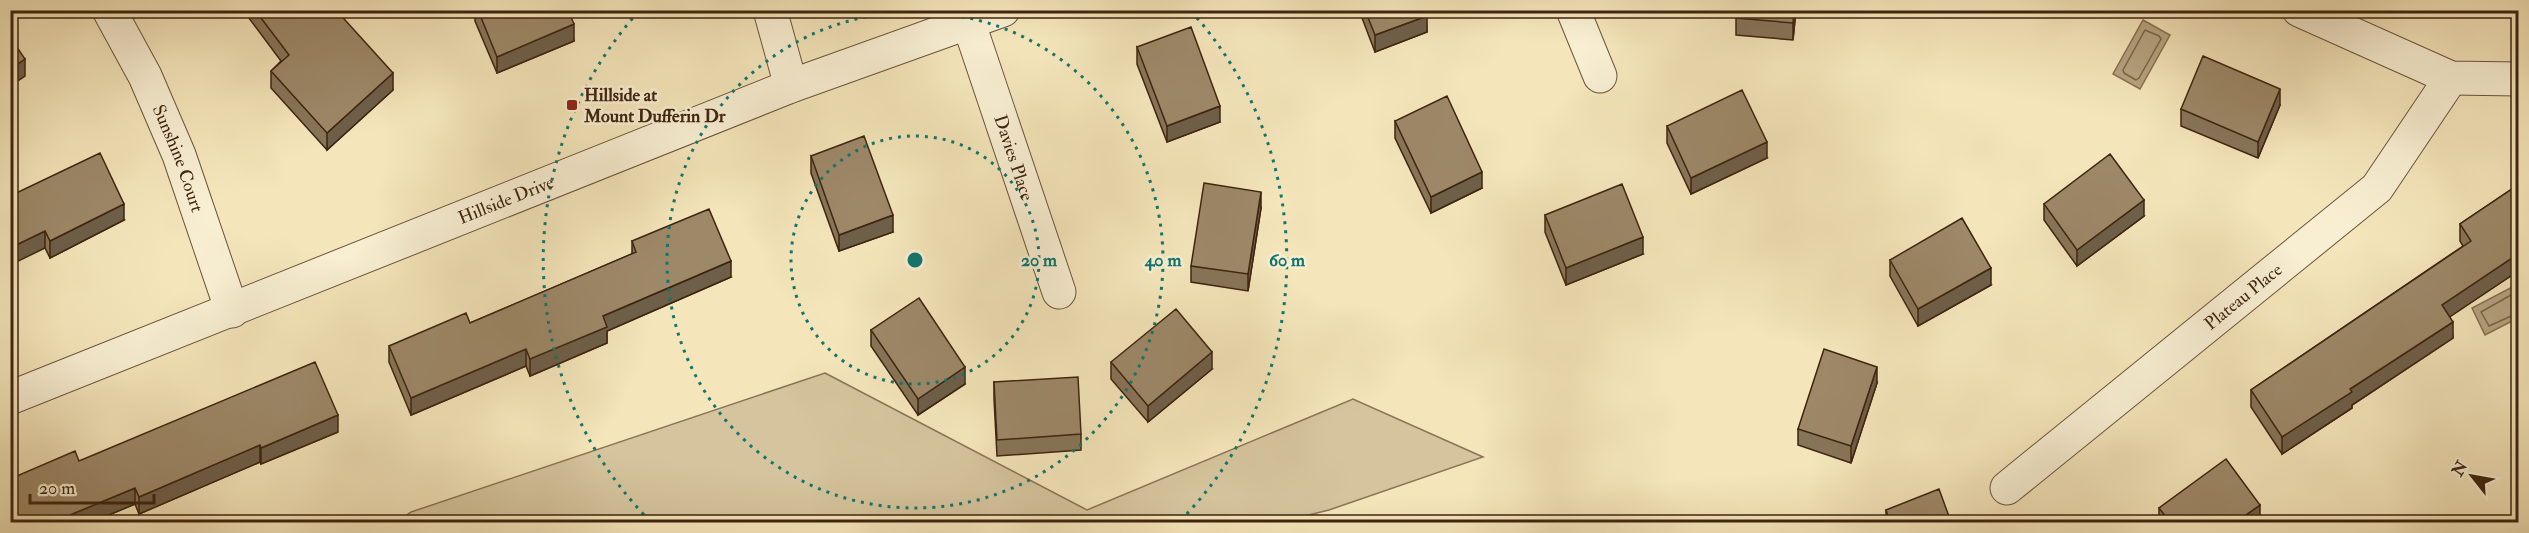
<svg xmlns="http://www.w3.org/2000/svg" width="2529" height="533" font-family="'IM FELL Double Pica',serif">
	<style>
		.green { fill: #d5c49d; stroke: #8a7456; stroke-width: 1.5 }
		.water { fill: #b6a380; stroke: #867053; stroke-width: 1.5 }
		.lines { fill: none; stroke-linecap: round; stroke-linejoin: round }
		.shore { stroke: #7a6448; stroke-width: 1.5 }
		.minor-casing { stroke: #6c543a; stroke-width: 35 }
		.minor { stroke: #f8eed2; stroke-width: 33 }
		.wall { fill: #877559; stroke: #3e240f; stroke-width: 1.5 }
		.shaded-wall { fill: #6e5f49; stroke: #3e240f; stroke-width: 1.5 }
		.building { fill: #9d8868; stroke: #3e240f; stroke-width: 1.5 }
		.ring { fill: none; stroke: #0f766e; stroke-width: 3; stroke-dasharray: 3 6 }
		.poi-dot { fill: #8f2418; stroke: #f8eed2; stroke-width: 2 }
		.labels { text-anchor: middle; stroke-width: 5; stroke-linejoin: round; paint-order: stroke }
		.poi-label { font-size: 18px; font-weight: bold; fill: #3e240f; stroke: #f8eed2; text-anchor: start }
		.street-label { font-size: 18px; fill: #3e240f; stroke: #f8eed2 }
		.centre { fill: #0f766e; stroke: #f8eed2; stroke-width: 3 }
		.ring-label { font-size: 18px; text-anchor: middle; font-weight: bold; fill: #0f766e; stroke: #f8eed2; stroke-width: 5; stroke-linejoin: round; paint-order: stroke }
	</style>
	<rect width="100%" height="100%" fill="#f4e5ba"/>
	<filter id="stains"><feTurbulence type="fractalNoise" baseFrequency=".00333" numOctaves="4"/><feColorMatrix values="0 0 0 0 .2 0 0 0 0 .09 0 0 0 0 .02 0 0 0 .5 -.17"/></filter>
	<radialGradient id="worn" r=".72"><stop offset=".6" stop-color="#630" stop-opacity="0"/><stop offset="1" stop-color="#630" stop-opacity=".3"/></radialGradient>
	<path class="green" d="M 825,373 L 1087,510 L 1353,399 L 1483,457 L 1329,510 L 1280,522 L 397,522 L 411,512 Z"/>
	<path class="water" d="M 2143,20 L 2170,35 L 2140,89 L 2113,74 Z
		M 2518,284 L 2518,318 L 2485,335 L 2472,308 Z"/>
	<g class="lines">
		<path class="shore" d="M 2145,30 L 2159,36 L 2161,39 L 2139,78 L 2136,80 L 2124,73 L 2123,70 Z
			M 2518,291 L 2481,312 L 2489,326 L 2518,313"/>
		<g class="minor-casing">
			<g id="minor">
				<path id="s1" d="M 109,10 L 145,76 L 179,155 L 232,311"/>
				<path d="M 770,10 L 791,86"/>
				<path d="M 1573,10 L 1600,76"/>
				<path d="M 2299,10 L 2451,78 L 2518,79"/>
				<path id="s2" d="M 969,24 L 1059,292"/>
				<path id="s3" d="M 10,398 L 791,86 L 1003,10"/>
				<path id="s4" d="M 2007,488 L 2377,188 L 2451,78"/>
			</g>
		</g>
		<use href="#minor" class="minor"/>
	</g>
	<path class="wall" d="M 243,10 L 336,10 L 393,90 L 327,150 L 271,88 L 271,71 L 281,61 Z
		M 475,10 L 568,10 L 574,41 L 497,73 L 475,21 Z
		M 1359,10 L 1426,10 L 1427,32 L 1375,52 Z
		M 1796,10 L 1793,40 L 1736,35 L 1736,18 Z
		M 1137,47 L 1220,122 L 1167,142 L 1137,64 Z
		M 2280,105 L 2258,158 L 2181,126 L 2181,109 Z
		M 1395,121 L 1482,188 L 1431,213 L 1395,138 Z
		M 1667,126 L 1767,158 L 1691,194 L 1667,143 Z
		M 811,156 L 893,232 L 839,251 L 811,173 Z
		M 2518,185 L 2518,271 L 2450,316 L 2453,338 L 2352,405 L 2352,408 L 2282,454 L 2251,407 L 2251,390 L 2463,246 L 2460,241 L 2460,224 Z
		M 10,196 L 124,220 L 50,258 L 45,248 Z
		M 2044,204 L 2144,216 L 2077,266 L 2044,220 Z
		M 1261,208 L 1248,291 L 1191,282 L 1191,266 Z
		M 1545,215 L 1643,254 L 1566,285 L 1545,232 Z
		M 632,241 L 731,277 L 607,331 L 607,343 L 530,376 L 526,366 L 411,415 L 389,362 L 389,346 L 470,323 L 632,254 Z
		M 1890,260 L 1991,285 L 1918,326 L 1890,276 Z
		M 871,330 L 965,384 L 918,415 L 871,346 Z
		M 1111,362 L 1212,369 L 1148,422 L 1111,379 Z
		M 994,382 L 1081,434 L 1081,450 L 997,456 L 994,399 Z
		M 1877,383 L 1851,463 L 1798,445 L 1798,429 Z
		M 338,432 L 261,464 L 260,462 L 139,514 L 135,504 L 92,522 L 10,522 L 10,479 L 79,461 Z
		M 2159,508 L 2260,522 L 2159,522 Z
		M 1886,510 L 1951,522 L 1886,522 Z"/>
	<path class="shaded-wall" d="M 1794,10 L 1796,10 L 1793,40 L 1793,23 Z
		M 1427,16 L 1427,32 L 1375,52 L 1375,35 Z
		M 574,24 L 574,41 L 497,73 L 497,57 Z
		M 25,59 L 25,76 L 10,86 L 10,69 Z
		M 393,73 L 393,90 L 327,150 L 327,133 Z
		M 2280,89 L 2280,105 L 2258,158 L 2258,142 Z
		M 1220,106 L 1220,122 L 1167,142 L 1167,126 Z
		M 1767,142 L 1767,158 L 1691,194 L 1691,178 Z
		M 1482,172 L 1482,188 L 1431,213 L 1431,197 Z
		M 1261,192 L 1261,208 L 1248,291 L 1248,274 Z
		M 2144,200 L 2144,216 L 2077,266 L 2077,250 Z
		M 124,204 L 124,220 L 50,258 L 50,241 Z
		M 893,215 L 893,232 L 839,251 L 839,235 Z
		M 45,231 L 45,248 L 10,265 L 10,248 Z
		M 1643,237 L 1643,254 L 1566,285 L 1566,268 Z
		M 2518,254 L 2518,271 L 2442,322 L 2442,305 Z
		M 731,261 L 731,277 L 607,331 L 607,343 L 530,376 L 530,359 L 603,316 Z
		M 1991,268 L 1991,285 L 1918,326 L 1918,309 Z
		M 2453,322 L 2453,338 L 2352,405 L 2352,408 L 2282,454 L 2282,437 L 2350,389 Z
		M 526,349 L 526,366 L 411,415 L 411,398 Z
		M 1212,352 L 1212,369 L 1148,422 L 1148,406 Z
		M 965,367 L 965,384 L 918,415 L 918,399 Z
		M 1877,367 L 1877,383 L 1851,463 L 1851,446 Z
		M 338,415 L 338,432 L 261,464 L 261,448 Z
		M 260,445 L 260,462 L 139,514 L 139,497 Z
		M 135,488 L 135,504 L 92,522 L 53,522 Z
		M 2260,505 L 2260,522 L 2236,522 Z"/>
	<path class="building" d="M 255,10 L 336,10 L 393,73 L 327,133 L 271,71 L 289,55 Z
		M 478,10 L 568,10 L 574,24 L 497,57 Z
		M 1365,10 L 1426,10 L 1427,16 L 1375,35 Z
		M 1737,10 L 1794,10 L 1793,23 L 1736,18 Z
		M 1191,27 L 1220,106 L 1167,126 L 1137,47 Z
		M 10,37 L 25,59 L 10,69 Z
		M 2203,56 L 2280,89 L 2258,142 L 2181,109 Z
		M 1742,90 L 1767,142 L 1691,178 L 1667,126 Z
		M 1447,96 L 1482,172 L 1431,197 L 1395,121 Z
		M 864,136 L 893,215 L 839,235 L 811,156 Z
		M 100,153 L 124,204 L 50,241 L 45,231 L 10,248 L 10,196 Z
		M 2110,154 L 2144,200 L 2077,250 L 2044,204 Z
		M 1204,183 L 1261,192 L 1248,274 L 1191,266 Z
		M 1622,184 L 1643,237 L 1566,268 L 1545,215 Z
		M 2518,185 L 2518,254 L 2442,305 L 2453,322 L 2350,389 L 2352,392 L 2282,437 L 2251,390 L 2471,241 L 2460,224 Z
		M 709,209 L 731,261 L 603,316 L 607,327 L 530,359 L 526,349 L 411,398 L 389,346 L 466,313 L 470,323 L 636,252 L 632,241 Z
		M 1962,218 L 1991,268 L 1918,309 L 1890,260 Z
		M 919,298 L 965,367 L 918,399 L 871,330 Z
		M 1176,309 L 1212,352 L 1148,406 L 1111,362 Z
		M 1824,349 L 1877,367 L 1851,446 L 1798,429 Z
		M 315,362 L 338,415 L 261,448 L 260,445 L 139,497 L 135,488 L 53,522 L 14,522 L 10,514 L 10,479 L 75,451 L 79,461 Z
		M 1078,377 L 1081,434 L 997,440 L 994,382 Z
		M 2226,459 L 2260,505 L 2236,522 L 2170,522 L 2159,508 Z
		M 1939,489 L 1951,522 L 1890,522 L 1886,510 Z"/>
	<g class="ring">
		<circle cx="915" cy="260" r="124"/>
		<circle cx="915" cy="260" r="248"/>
		<path d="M650 521A372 372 0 0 1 639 11M1191 11A372 372 0 0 1 1180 521"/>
	</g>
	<rect class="poi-dot" x="566" y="99" width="12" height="12" rx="3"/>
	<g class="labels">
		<g class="poi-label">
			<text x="584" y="101">Hillside at<tspan x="584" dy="21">Mount Dufferin Dr</tspan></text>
		</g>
		<g class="street-label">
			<text dy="6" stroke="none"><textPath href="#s1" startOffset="164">Sunshine Court</textPath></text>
			<text dy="6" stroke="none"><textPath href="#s2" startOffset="141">Davies Place</textPath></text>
			<text dy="6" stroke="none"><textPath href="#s3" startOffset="534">Hillside Drive</textPath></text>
			<text dy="6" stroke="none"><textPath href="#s4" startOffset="304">Plateau Place</textPath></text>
		</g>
	</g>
	<circle cx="915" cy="260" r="9" class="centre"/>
	<g class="ring-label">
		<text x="1039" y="266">20 m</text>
		<text x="1163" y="266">40 m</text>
		<text x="1287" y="266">60 m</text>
	</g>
	<rect width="2529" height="533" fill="none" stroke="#f4e5ba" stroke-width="36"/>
	<rect x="12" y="12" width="2505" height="509" fill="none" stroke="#3e240f" stroke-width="3"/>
	<rect x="18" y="18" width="2493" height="497" fill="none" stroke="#3e240f" stroke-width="1.5"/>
	<g transform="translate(2472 476) rotate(301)" stroke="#f8eed2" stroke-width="4.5" paint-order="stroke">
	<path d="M0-4.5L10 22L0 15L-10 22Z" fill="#3e240f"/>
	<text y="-9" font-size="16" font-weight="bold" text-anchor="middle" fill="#3e240f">N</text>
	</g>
	<path d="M30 494v9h124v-9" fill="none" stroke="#3e240f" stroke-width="3"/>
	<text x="39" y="494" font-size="18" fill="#3e240f" stroke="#f8eed2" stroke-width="4.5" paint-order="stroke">20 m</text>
	<rect width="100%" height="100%" filter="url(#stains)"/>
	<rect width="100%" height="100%" fill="url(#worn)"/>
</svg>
